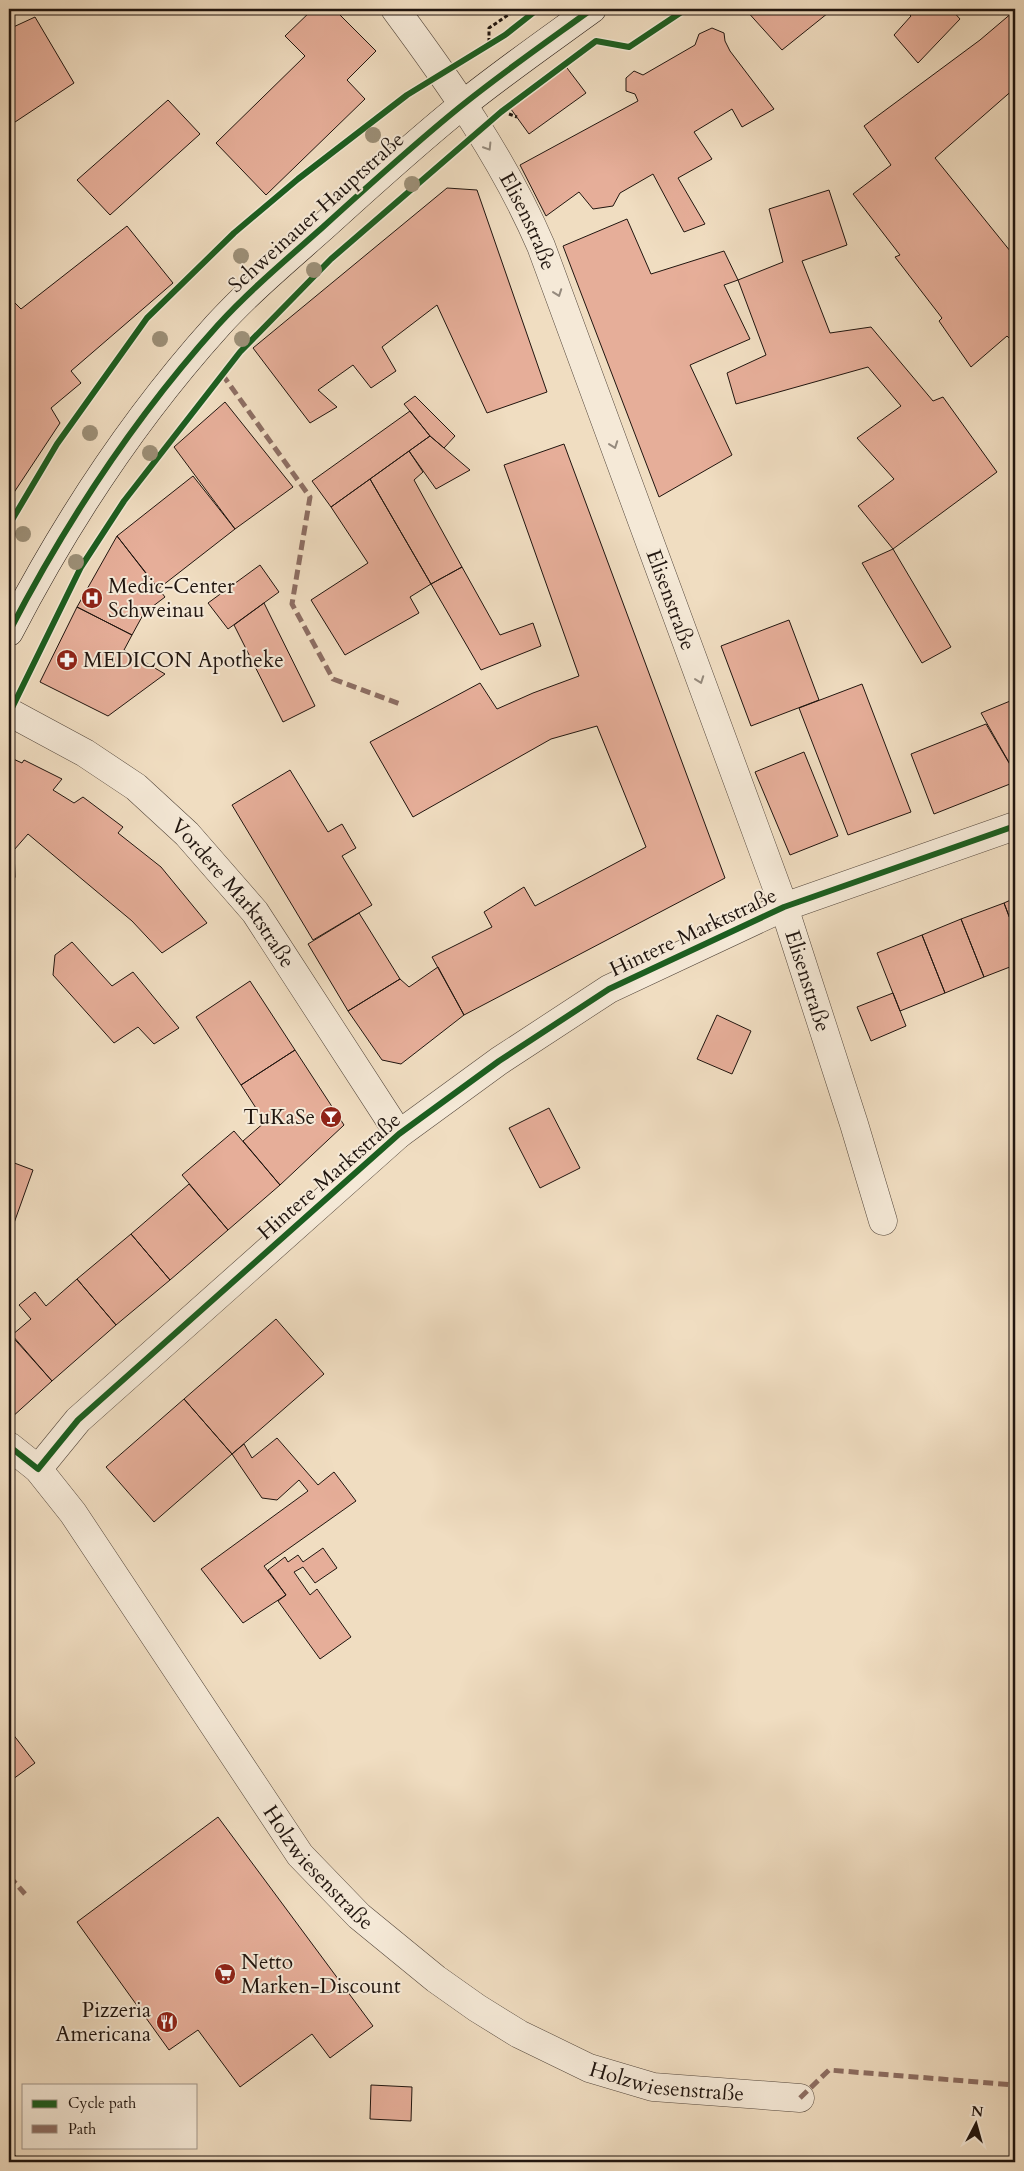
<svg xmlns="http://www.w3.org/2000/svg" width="1024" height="2171" font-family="Cardo,serif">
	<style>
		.building { fill: #e6ae99; stroke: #20150f }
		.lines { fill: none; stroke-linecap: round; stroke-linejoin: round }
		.minor-casing { stroke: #54473c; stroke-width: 29 }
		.secondary-casing { stroke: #20150f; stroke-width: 29 }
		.path { stroke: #20150f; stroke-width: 3; stroke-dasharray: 4 2.5; stroke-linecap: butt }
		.minor { stroke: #f5e9d7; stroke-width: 28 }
		.secondary { stroke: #f5e9d7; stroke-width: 28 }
		.quiet { stroke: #8d6e63; stroke-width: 5; stroke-dasharray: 10 5; stroke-linecap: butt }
		.cycleway-casing { stroke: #f5e9d7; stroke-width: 9 }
		.cycleway { stroke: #1b5e20; stroke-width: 6 }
		.tree { fill: #9c8f77 }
		.oneway { stroke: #958a7d }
		.labels { text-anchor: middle; stroke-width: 4; stroke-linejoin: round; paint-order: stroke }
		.street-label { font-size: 21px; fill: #20150f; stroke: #f5e9d7 }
		.poi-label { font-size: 21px; fill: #20150f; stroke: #f5e9d7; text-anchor: start }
	</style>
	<rect width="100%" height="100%" fill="#f0ddc1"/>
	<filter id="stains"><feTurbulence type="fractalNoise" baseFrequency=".004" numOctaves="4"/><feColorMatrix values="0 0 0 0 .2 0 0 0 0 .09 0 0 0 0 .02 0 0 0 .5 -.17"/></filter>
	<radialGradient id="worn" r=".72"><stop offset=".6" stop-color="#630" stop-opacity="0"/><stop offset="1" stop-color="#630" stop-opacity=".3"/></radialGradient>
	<path class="building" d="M 313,9 L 334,9 L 376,51 L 347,80 L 365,99 L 266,195 L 216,143 L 305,56 L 285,36 Z
		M 745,9 L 833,9 L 782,50 Z
		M 904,9 L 951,9 L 960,19 L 918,63 L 894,35 L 911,16 Z
		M 1013,12 L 1015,14 L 1015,88 L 935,158 L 1015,257 L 1015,344 L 1007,336 L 971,367 L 939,321 L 942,318 L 895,257 L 900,255 L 853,194 L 891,165 L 864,126 L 980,40 Z
		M 35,17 L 74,83 L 9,126 L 9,29 Z
		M 712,28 L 724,33 L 725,41 L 730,51 L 774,109 L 742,127 L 732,109 L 694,132 L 712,159 L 678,178 L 705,224 L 684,232 L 653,174 L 620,193 L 613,206 L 593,209 L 579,192 L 546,216 L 520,165 L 638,101 L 635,94 L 626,91 L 626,78 L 634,71 L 643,75 L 695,45 L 699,34 Z
		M 564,64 L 586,93 L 529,134 L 508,105 Z
		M 168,100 L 200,134 L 110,215 L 77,180 Z
		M 447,188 L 477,190 L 547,392 L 487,413 L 437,305 L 382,347 L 396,371 L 371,388 L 353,365 L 318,390 L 337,407 L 310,423 L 253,348 Z
		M 829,190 L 847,245 L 802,261 L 830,333 L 871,327 L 933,401 L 943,397 L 997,472 L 893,549 L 858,506 L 894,479 L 857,438 L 901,406 L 868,367 L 736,404 L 727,373 L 766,355 L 738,280 L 783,262 L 769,209 Z
		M 627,219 L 651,274 L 724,251 L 738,280 L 724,285 L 750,339 L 690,365 L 732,455 L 659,497 L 563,246 Z
		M 127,226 L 173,283 L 71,371 L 81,383 L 51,408 L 60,423 L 9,500 L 9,297 L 21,309 Z
		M 415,396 L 455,436 L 444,448 L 430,436 L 404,404 Z
		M 225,402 L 293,487 L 235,529 L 174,447 Z
		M 410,411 L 430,436 L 331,507 L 312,481 Z
		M 430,436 L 470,470 L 436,489 L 409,451 Z
		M 564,444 L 725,878 L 464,1015 L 432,957 L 492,927 L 484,912 L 524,887 L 535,906 L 646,847 L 597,726 L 551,739 L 413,817 L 370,742 L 480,683 L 497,709 L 533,693 L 579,676 L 504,465 Z
		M 409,451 L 423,472 L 414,480 L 462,567 L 431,584 L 370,479 Z
		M 193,476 L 235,529 L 158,589 L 117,536 Z
		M 370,479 L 431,584 L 410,597 L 419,613 L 345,655 L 311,600 L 368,563 L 331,507 Z
		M 117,536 L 165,597 L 144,613 L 132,635 L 77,607 Z
		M 893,549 L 951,647 L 922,663 L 862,563 Z
		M 260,565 L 279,592 L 228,629 L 208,603 Z
		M 462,567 L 500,635 L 533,623 L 541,646 L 481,670 L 431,584 Z
		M 264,603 L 315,706 L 283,722 L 234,625 Z
		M 77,607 L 132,635 L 124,650 L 165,674 L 108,716 L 40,682 Z
		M 789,620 L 819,700 L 751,726 L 721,646 Z
		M 862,684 L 911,812 L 848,835 L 799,708 Z
		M 1015,699 L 1015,773 L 981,713 Z
		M 986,724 L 1015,773 L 1015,782 L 934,814 L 911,754 Z
		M 804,752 L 838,836 L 790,855 L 755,772 Z
		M 9,757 L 22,763 L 24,760 L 62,779 L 53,790 L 74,803 L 83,797 L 123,827 L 118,833 L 161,867 L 207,923 L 162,953 L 132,921 L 28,834 L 14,850 L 9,847 Z
		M 290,770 L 328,832 L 342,824 L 356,848 L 342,856 L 372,905 L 313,940 L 232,805 Z
		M 9,847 L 14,850 L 15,877 L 9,890 Z
		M 1015,898 L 1015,932 L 1004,903 Z
		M 1004,903 L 1015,932 L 1015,965 L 984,977 L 961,919 Z
		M 359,913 L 400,979 L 348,1011 L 308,944 Z
		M 961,919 L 984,977 L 945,993 L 922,935 Z
		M 922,935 L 945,993 L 900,1011 L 877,953 Z
		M 72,942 L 112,986 L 133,972 L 179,1028 L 154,1044 L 138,1027 L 114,1043 L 53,975 L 55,955 Z
		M 438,967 L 464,1015 L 401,1064 L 382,1060 L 348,1011 L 400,979 L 409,987 Z
		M 250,981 L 295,1050 L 241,1085 L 196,1017 Z
		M 893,993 L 906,1026 L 871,1041 L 857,1007 Z
		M 717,1015 L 751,1031 L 732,1074 L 697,1059 Z
		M 295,1050 L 344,1125 L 280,1185 L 243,1141 L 265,1122 L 241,1085 Z
		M 549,1108 L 580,1168 L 540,1188 L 509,1128 Z
		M 234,1131 L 280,1185 L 228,1230 L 182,1175 Z
		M 9,1161 L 33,1170 L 9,1237 Z
		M 189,1184 L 228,1230 L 170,1280 L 131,1234 Z
		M 131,1234 L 170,1280 L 116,1325 L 77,1279 Z
		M 77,1279 L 116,1325 L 52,1381 L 12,1335 L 31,1319 L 19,1305 L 35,1292 L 46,1306 Z
		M 276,1319 L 324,1374 L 232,1454 L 184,1399 Z
		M 9,1333 L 52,1381 L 11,1418 L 9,1416 Z
		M 184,1399 L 232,1454 L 154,1522 L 106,1467 Z
		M 277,1438 L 318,1485 L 334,1472 L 356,1501 L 264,1566 L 286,1595 L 243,1623 L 201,1569 L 308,1491 L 299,1480 L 277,1500 L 262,1498 L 232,1454 L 244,1444 L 252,1458 Z
		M 323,1548 L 337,1568 L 315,1583 L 303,1567 L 294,1572 L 310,1595 L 317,1589 L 351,1637 L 320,1659 L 278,1601 L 286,1595 L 268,1570 L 285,1557 L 288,1562 L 298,1555 L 303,1562 Z
		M 9,1729 L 35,1763 L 9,1782 Z
		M 218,1817 L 373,2026 L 330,2058 L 312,2034 L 240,2087 L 198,2030 L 169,2050 L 77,1922 Z
		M 371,2085 L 412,2087 L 411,2121 L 370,2119 Z
		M 9,2147 L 20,2162 L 9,2162 Z"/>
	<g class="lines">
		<g class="minor-casing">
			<g id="minor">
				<path id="s1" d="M 395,9 C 450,83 504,160 541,246 L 784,907 L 854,1124 L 883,1221"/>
				<path id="s2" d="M 9,712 L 85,753 L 136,787 L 187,834 L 255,912 L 399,1134"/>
				<path id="s3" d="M 9,1446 L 38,1469 L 73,1513 L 300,1855 L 359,1916 L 436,1979 L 477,2008 L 519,2034 L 589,2068 L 653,2087 L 800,2098"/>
				<path d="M 38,1469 L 78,1420 L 399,1134 L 499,1061 L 609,989 L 784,907 L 1015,826"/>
			</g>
		</g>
		<g class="secondary-casing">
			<path id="secondary" d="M 9,632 C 66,522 135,417 218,325 C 250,290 287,259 323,227 C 368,186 413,145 460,107 C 502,73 548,41 592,9"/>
		</g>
		<path class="path" d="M 489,42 L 489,28 L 517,9
			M 509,114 L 517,117"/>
		<use href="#minor" class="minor"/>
		<use href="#secondary" class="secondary"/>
		<path class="quiet" d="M 222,374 L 310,497 L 292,604 L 333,679 L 400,704
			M 9,1876 L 25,1894
			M 800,2098 L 829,2070 L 1015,2085"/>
		<g class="cycleway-casing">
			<path id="cycleway" d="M 9,525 L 57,444 L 147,318 L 234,233 L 298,179 L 407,95 L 505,35 L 538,9
				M 9,632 C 66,522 135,417 218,325 C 250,290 287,259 323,227 C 368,186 413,145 460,107 C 502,73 548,41 592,9
				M 9,714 L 81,567 L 124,501 L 240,352 L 331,259 L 501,112 L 596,41 L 629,47 L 686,9
				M 9,1446 L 38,1469 L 78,1420 L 399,1134 L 499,1061 L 609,989 L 784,907 L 1015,826"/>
		</g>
		<use href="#cycleway" class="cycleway"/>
	</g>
	<g class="tree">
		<circle cx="373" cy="135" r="8"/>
		<circle cx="412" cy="184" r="8"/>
		<circle cx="241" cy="256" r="8"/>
		<circle cx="314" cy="270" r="8"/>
		<circle cx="160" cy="339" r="8"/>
		<circle cx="242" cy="339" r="8"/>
		<circle cx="90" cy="433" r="8"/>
		<circle cx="150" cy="453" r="8"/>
		<circle cx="23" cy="534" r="8"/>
		<circle cx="76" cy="562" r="8"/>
	</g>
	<defs><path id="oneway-chevron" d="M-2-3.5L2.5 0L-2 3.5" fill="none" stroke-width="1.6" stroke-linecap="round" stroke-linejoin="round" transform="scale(1.25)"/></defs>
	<g class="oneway">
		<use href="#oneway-chevron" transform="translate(488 147) rotate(58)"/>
		<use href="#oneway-chevron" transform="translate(558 293) rotate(70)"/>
		<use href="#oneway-chevron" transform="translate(614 445) rotate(70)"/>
		<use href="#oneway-chevron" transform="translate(700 680) rotate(70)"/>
	</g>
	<defs>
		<g id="hospital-disc" transform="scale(1.125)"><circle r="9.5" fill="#8f2418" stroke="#f5e9d7"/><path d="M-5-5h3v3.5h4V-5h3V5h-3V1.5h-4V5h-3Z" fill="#fff"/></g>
		<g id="pharmacy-disc" transform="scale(1.125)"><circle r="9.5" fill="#8f2418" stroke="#f5e9d7"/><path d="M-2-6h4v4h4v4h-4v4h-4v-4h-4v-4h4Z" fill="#fff"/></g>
		<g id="bar-disc" transform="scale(1.125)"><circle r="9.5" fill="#8f2418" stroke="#f5e9d7"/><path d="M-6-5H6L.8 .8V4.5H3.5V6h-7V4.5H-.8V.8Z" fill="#fff"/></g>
		<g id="supermarket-disc" transform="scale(1.125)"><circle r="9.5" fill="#8f2418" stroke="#f5e9d7"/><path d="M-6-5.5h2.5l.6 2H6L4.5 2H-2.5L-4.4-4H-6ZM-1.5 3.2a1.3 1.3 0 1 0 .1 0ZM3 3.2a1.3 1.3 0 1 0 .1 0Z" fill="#fff"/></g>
		<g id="restaurant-disc" transform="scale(1.125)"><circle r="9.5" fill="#8f2418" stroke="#f5e9d7"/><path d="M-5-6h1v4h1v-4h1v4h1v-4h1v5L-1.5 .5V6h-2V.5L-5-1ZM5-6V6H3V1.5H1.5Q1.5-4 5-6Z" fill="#fff"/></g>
	</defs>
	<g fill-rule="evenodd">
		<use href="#hospital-disc" x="92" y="598"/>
		<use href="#pharmacy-disc" x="67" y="660"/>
		<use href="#bar-disc" x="331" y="1117"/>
		<use href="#supermarket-disc" x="225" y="1974"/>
		<use href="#restaurant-disc" x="167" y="2022"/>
	</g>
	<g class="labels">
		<g class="street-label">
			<text transform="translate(316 212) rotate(-42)" y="7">Schweinauer Hauptstraße</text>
			<text dy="7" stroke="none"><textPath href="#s1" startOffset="251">Elisenstraße</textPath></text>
			<text dy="7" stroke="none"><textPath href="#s1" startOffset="656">Elisenstraße</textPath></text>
			<text dy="7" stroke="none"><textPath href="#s2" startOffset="292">Vordere Marktstraße</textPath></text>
			<text transform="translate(693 932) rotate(-25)" y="7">Hintere Marktstraße</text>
			<text dy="7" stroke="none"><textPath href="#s1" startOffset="1061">Elisenstraße</textPath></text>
			<text transform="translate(329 1176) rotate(-41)" y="7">Hintere Marktstraße</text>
			<text dy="7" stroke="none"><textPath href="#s3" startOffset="525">Holzwiesenstraße</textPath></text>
			<text dy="7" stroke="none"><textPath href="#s3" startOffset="945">Holzwiesenstraße</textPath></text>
		</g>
		<g class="poi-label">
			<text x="108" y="593">Medic-Center<tspan x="108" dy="24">Schweinau</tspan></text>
			<text x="83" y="667">MEDICON Apotheke</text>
			<text x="315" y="1124" text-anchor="end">TuKaSe</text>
			<text x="241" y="1969">Netto<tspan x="241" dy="24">Marken-Discount</tspan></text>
			<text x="151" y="2017" text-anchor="end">Pizzeria<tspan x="151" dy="24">Americana</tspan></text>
		</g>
	</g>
	<rect width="1024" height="2171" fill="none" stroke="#f0ddc1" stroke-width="30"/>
	<rect x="10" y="10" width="1004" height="2151" fill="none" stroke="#20150f" stroke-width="2.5"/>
	<rect x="15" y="15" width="994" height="2141" fill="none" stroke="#20150f"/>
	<rect x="22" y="2084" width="175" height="65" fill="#f5e9d7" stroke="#a09487"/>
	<rect x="32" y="2100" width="25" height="8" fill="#1b5e20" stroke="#a09487"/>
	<text x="68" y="2108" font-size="15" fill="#20150f">Cycle path</text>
	<rect x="32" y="2125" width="25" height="8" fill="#8d6e63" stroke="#a09487"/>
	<text x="68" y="2134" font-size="15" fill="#20150f">Path</text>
	<g transform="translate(976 2124) rotate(6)" stroke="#f5e9d7" stroke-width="4" paint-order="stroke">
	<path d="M0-4L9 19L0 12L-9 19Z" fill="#20150f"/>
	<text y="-8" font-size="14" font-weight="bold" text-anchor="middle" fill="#20150f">N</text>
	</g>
	<rect width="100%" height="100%" filter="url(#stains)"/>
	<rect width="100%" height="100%" fill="url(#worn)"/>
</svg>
